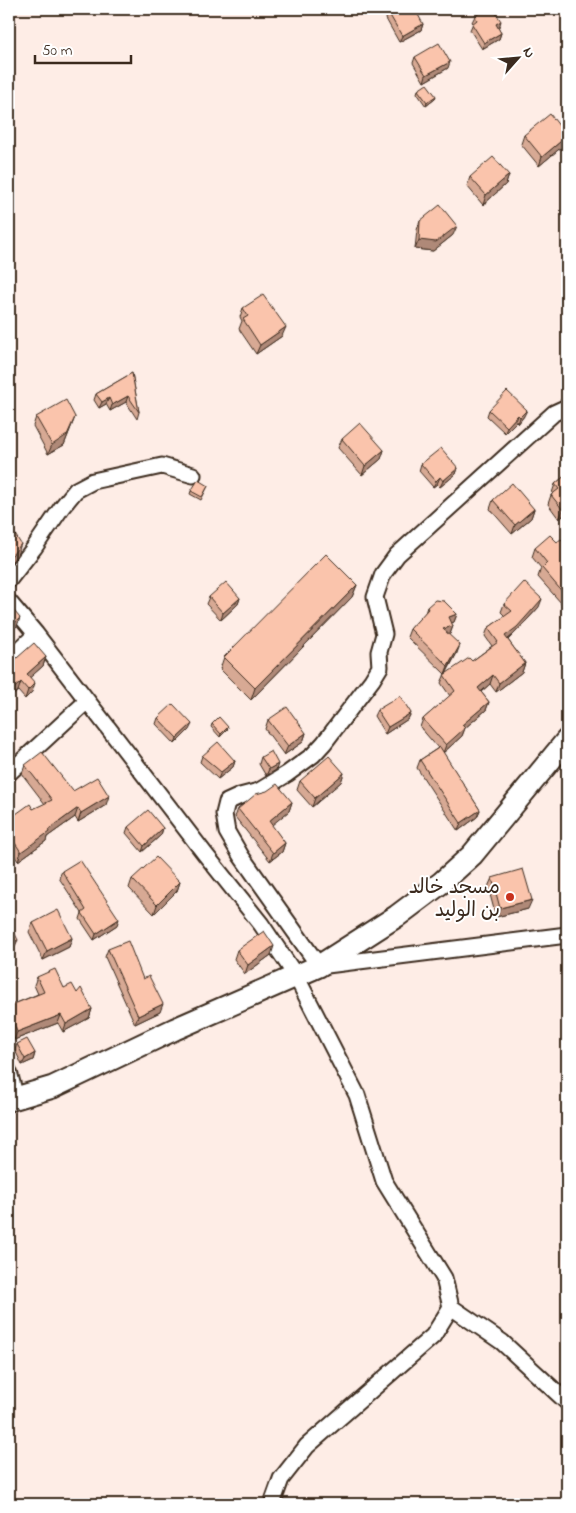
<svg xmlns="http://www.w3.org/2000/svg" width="576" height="1513" font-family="'Indie Flower','Playpen Sans Arabic',sans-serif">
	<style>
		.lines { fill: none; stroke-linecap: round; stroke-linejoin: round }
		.street-casing { stroke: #3b2a1e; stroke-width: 19 }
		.secondary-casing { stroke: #3b2a1e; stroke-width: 25 }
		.street { stroke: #fff; stroke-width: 15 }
		.secondary { stroke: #fff; stroke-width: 21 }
		.wall { fill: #d7a994; stroke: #3b2a1e }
		.shaded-wall { fill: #af8978; stroke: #3b2a1e }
		.building { fill: #fac4ac; stroke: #3b2a1e }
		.poi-dot { fill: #c8321e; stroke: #fff; stroke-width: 2 }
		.labels { text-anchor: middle; stroke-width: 4; stroke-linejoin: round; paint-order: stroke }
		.poi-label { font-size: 20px; fill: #3b2a1e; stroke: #fff; text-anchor: end }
	</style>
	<rect width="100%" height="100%" fill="#feede6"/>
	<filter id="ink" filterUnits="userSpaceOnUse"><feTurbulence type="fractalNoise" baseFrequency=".02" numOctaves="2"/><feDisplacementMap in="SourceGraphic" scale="10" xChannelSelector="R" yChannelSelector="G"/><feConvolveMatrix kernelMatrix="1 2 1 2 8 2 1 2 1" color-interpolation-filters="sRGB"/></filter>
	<g filter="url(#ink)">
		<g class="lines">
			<g class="street-casing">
				<path id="street" d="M 567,407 L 554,413 L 397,555 L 383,574 L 375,597 L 384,634 L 379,652 L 380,667 L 372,680 L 324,743 L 313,755 L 287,774 L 259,791 L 240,796 L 227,802 L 224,814 L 227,832 L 241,856 L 319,966 L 567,935
					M 9,580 L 34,548 L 62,507 L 76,490 L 93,481 L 162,466 L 193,475
					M 9,602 L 36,634 L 205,854 L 261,924 L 296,976 L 357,1095 L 384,1181 L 444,1278 L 451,1307 L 433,1336 L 307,1446 L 281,1479 L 272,1504
					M 9,660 L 36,634
					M 9,773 L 87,701
					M 9,1072 L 16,1098
					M 451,1307 L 502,1342 L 567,1402"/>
			</g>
			<g class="secondary-casing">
				<path id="secondary" d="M 9,1100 L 53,1087 L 175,1029 L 319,966 L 397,916 L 441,883 L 472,855 L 567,740"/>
			</g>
			<use href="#street" class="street"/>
			<use href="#secondary" class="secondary"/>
		</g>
		<path class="wall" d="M 388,12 L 423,24 L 421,30 L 399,42 L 386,19 Z
			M 475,16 L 499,28 L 498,28 L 501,33 L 499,39 L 482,49 L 470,30 L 473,23 L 472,22 Z
			M 415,57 L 448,68 L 424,82 L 413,63 Z
			M 418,90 L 435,99 L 426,106 L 417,93 Z
			M 524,135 L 567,136 L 564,145 L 539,166 L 521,144 Z
			M 509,175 L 506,184 L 483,205 L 467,186 L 470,177 Z
			M 420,221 L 453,235 L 433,251 L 415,249 L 417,230 Z
			M 243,308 L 282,336 L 256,354 L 239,329 L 242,321 L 240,317 Z
			M 132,373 L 139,412 L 137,419 L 126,402 L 110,411 L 106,404 L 99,408 L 94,400 L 96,394 Z
			M 489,410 L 524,416 L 518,424 L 516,422 L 505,433 L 487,416 Z
			M 36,417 L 75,417 L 64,445 L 48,454 L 33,426 Z
			M 342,439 L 384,450 L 381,459 L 362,475 L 338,448 Z
			M 421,464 L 458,468 L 456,474 L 440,487 L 437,484 L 433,487 L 419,471 Z
			M 567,474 L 567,521 L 563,516 L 559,519 L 548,504 L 551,495 L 553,494 L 552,493 L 555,484 Z
			M 208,486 L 201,500 L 190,494 L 191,491 Z
			M 493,500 L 534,509 L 531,518 L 512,534 L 490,509 Z
			M 557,542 L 567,547 L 567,600 L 562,604 L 538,577 L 541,568 L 532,557 L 535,548 Z
			M 357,585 L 352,597 L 251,700 L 220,669 L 224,657 Z
			M 209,597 L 240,598 L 238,604 L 221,620 L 206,604 Z
			M 504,604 L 539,607 L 513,635 L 508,640 L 525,663 L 522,672 L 496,692 L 490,684 L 481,692 L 489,702 L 486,710 L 465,728 L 462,736 L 443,753 L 480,810 L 477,817 L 458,831 L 417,768 L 420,760 L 438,748 L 420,727 L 423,719 L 450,696 L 441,683 L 445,674 L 407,637 L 410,629 L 425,613 L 427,607 L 457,614 L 454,622 L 451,623 L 453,626 L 450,634 L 448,634 L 457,653 L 446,674 L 472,661 L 492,646 L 485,636 L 488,628 L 505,616 L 501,612 Z
			M 46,657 L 43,666 L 30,677 L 32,692 L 25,699 L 18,691 L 9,665 Z
			M 377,710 L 411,713 L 408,719 L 385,734 L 374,716 Z
			M 158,718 L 189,730 L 175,744 L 156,724 Z
			M 268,720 L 306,733 L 303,742 L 284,755 L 265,729 Z
			M 212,724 L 228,727 L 227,730 L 220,737 L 211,727 Z
			M 202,756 L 235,761 L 233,767 L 218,779 L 200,762 Z
			M 261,757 L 276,770 L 266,776 L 259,764 Z
			M 25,765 L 73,791 L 106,805 L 78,822 L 75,817 L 47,837 L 46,841 L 18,861 L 9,848 L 9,819 L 45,804 L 22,774 Z
			M 344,773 L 341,782 L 312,807 L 297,790 L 300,781 Z
			M 292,802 L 289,811 L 271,825 L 285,843 L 282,852 L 270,861 L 235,817 L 238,809 Z
			M 128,827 L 163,828 L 161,835 L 142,852 L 126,833 Z
			M 62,871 L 117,925 L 94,940 L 80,919 L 82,913 L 59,878 Z
			M 492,878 L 528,909 L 496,917 L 488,887 Z
			M 132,879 L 180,882 L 177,891 L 154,914 L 129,888 Z
			M 33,923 L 72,938 L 69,947 L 43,960 L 29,932 Z
			M 108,949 L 143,979 L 160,1012 L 135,1024 L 105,957 Z
			M 237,950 L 271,955 L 245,974 L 234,959 Z
			M 37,977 L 64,988 L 77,993 L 92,1009 L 89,1018 L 63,1032 L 58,1023 L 14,1040 L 9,1026 L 9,1006 L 38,994 L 34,985 Z
			M 17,1044 L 35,1053 L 33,1060 L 22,1065 L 15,1050 Z"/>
		<path class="shaded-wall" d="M 501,21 L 499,28 L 494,31 L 496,24 Z
			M 423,24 L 421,30 L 399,42 L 402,36 Z
			M 501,33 L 499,39 L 482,49 L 484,43 Z
			M 450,62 L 448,68 L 424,82 L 426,75 Z
			M 436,96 L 435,99 L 426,106 L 427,102 Z
			M 567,136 L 564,145 L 539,166 L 542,157 Z
			M 509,175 L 506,184 L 483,205 L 486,195 Z
			M 457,226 L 453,235 L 433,251 L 415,249 L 419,240 Z
			M 286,327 L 282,336 L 256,354 L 260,345 Z
			M 128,396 L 126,402 L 110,411 L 112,405 Z
			M 109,398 L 106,404 L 99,408 L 102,402 Z
			M 527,410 L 524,416 L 518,424 L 520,417 Z
			M 518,415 L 516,422 L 505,433 L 507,427 Z
			M 75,417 L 64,445 L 48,454 L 52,445 Z
			M 384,450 L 381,459 L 362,475 L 365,466 Z
			M 458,468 L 456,474 L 440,487 L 443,481 Z
			M 440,477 L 437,484 L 433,487 L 436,481 Z
			M 567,507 L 563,516 L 559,519 L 563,510 Z
			M 534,509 L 531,518 L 512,534 L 515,525 Z
			M 21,544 L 17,555 L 9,565 L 9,557 Z
			M 357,585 L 352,597 L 251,700 L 255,688 Z
			M 567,594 L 567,600 L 562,604 L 565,595 Z
			M 240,598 L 238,604 L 221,620 L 223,613 Z
			M 542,599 L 539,607 L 513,635 L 502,644 L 505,636 Z
			M 457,614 L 454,622 L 446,626 L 449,617 Z
			M 20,618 L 17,626 L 9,633 L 9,628 Z
			M 453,626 L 450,634 L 440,638 L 443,629 Z
			M 460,645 L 457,653 L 445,674 L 448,666 Z
			M 46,657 L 43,666 L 24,683 L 27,674 Z
			M 525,663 L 522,672 L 496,692 L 499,683 Z
			M 493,675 L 490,684 L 475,697 L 478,688 Z
			M 21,682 L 18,691 L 9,699 L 9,693 Z
			M 35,683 L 32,692 L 25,699 L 28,690 Z
			M 489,702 L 486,710 L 465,728 L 462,736 L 443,753 L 446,745 L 462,725 Z
			M 411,713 L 408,719 L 385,734 L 388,727 Z
			M 192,724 L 189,730 L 175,744 L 177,738 Z
			M 228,727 L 227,730 L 220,737 L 221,734 Z
			M 306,733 L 303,742 L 284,755 L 288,746 Z
			M 235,761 L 233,767 L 218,779 L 221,772 Z
			M 278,764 L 276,770 L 266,776 L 269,769 Z
			M 344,773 L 341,782 L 312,807 L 315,798 Z
			M 109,796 L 106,805 L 78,822 L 81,813 Z
			M 292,802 L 289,811 L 266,830 L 269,821 Z
			M 78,808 L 75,817 L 47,837 L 46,841 L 18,861 L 21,852 L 48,830 Z
			M 480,810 L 477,817 L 458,831 L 461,823 Z
			M 163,828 L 161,835 L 142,852 L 144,846 Z
			M 285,843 L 282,852 L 270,861 L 273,853 Z
			M 180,882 L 177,891 L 154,914 L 157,905 Z
			M 532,900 L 528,909 L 496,917 L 500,908 Z
			M 119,919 L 117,925 L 94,940 L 96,934 Z
			M 72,938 L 69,947 L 43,960 L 47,951 Z
			M 18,940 L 15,946 L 9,949 L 9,944 Z
			M 274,946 L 271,955 L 245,974 L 248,965 Z
			M 163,1004 L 160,1012 L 135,1024 L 138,1016 Z
			M 92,1009 L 89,1018 L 63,1032 L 66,1024 Z
			M 61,1015 L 58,1023 L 14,1040 L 17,1032 Z
			M 35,1053 L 33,1060 L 22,1065 L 25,1059 Z"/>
		<path class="building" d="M 395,9 L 415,9 L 423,24 L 402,36 L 388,12 Z
			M 486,9 L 493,9 L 501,21 L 496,24 L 501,33 L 484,43 L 472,24 L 477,20 L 475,16 Z
			M 439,43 L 450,62 L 426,75 L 415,57 Z
			M 427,84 L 436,96 L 427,102 L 418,90 Z
			M 550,114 L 567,136 L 542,157 L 524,135 Z
			M 493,157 L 509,175 L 486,195 L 470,177 Z
			M 440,205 L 457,226 L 436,242 L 419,240 L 420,221 Z
			M 263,295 L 286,327 L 260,345 L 243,319 L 248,316 L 243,308 Z
			M 132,373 L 139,412 L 128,396 L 112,405 L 109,398 L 102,402 L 96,394 Z
			M 507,391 L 527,410 L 520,417 L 518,415 L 507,427 L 489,410 Z
			M 66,400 L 75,417 L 67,435 L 52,445 L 36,417 Z
			M 360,423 L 384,450 L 365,466 L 342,439 Z
			M 441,448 L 458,468 L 443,481 L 440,477 L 436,481 L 421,464 Z
			M 567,474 L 567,508 L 567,507 L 563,510 L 551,495 L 559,489 L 555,484 Z
			M 198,480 L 208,486 L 202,497 L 191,491 Z
			M 512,483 L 534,509 L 515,525 L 493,500 Z
			M 9,525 L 21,544 L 13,554 L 9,557 Z
			M 550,535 L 557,542 L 561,539 L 567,547 L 567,594 L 565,595 L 542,568 L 547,563 L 535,548 Z
			M 326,554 L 357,585 L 255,688 L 224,657 Z
			M 226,582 L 240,598 L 223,613 L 209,597 Z
			M 524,582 L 542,599 L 517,627 L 505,636 L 525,663 L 499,683 L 493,675 L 478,688 L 489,702 L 462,725 L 465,728 L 446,745 L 423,719 L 455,691 L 444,675 L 469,658 L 472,661 L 498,642 L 488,628 L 512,611 L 504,604 Z
			M 435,600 L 444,601 L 457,614 L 449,617 L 453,626 L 443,629 L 460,645 L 448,666 L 410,629 L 428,609 L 427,607 Z
			M 9,605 L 20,618 L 9,628 Z
			M 34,643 L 46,657 L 27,674 L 35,683 L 28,690 L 21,682 L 9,693 L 9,665 Z
			M 400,696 L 411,713 L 388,727 L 377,710 Z
			M 173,704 L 192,724 L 177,738 L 158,718 Z
			M 287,707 L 306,733 L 288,746 L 268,720 Z
			M 219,717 L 228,727 L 221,734 L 212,724 Z
			M 218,742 L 235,761 L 221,772 L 202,756 Z
			M 440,747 L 480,810 L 461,823 L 420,760 Z
			M 271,751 L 278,764 L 269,769 L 261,757 Z
			M 42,752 L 73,791 L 97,777 L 109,796 L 81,813 L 78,808 L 48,830 L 49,832 L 21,852 L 9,834 L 9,819 L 30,804 L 33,809 L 52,800 L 25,765 Z
			M 329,756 L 344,773 L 315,798 L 300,781 Z
			M 277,784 L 292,802 L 269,821 L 285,843 L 273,853 L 238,809 L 256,794 L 267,791 Z
			M 148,810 L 163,828 L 144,846 L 128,827 Z
			M 156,857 L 180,882 L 157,905 L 132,879 Z
			M 80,860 L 119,919 L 96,934 L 82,913 L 86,910 L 62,871 Z
			M 523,869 L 532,900 L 500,908 L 492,878 Z
			M 58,910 L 72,938 L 47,951 L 33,923 Z
			M 9,922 L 18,940 L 9,944 Z
			M 264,931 L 274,946 L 248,965 L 237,950 Z
			M 128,941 L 143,979 L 149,976 L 163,1004 L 138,1016 L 108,949 Z
			M 55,969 L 64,988 L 72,984 L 77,993 L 81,988 L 92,1009 L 66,1024 L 61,1015 L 17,1032 L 9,1010 L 9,1006 L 44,992 L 37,977 Z
			M 27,1039 L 35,1053 L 25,1059 L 17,1044 Z"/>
	</g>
	<circle class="poi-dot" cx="510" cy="897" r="5"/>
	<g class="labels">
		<g class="poi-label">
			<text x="500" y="893">مسجد خالد<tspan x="500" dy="23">بن الوليد</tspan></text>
		</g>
	</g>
	<rect width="576" height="1513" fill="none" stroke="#fff" stroke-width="30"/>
	<rect x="15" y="15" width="546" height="1483" fill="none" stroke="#3b2a1e" stroke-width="2" filter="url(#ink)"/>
	<g transform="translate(518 58) rotate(63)" stroke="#ffffff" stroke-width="4" paint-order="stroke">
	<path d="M0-4L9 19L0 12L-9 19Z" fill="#3b2a1e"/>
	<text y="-8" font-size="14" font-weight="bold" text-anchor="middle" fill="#3b2a1e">N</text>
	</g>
	<path d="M35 55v8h96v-8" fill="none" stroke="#3b2a1e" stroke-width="2.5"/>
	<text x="42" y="55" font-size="15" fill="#3b2a1e" stroke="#ffffff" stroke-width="4" paint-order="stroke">50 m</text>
</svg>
